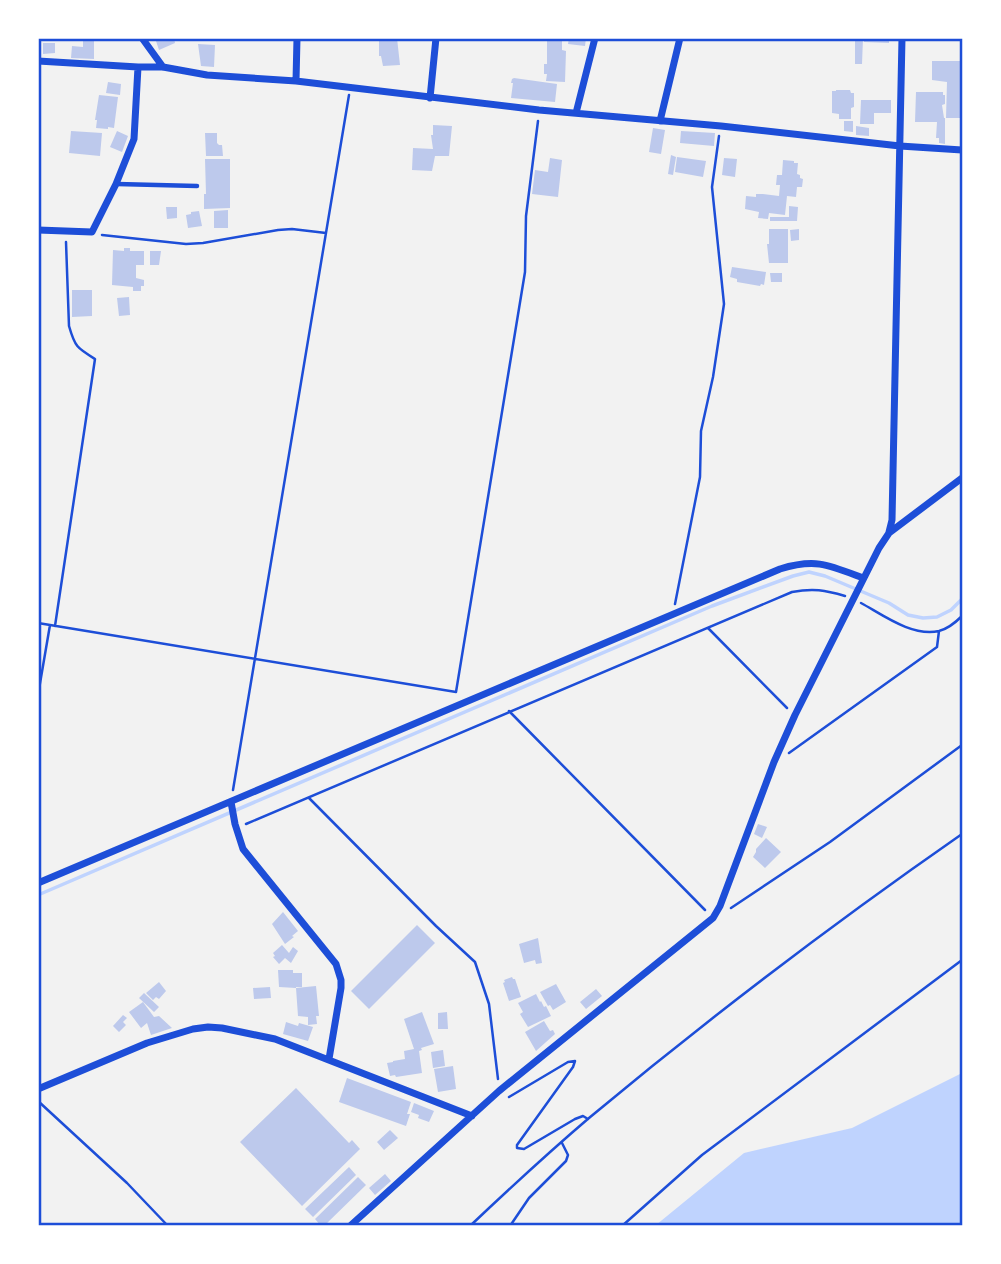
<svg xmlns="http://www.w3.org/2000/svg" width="1001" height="1264" font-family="Jost,sans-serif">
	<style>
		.water { fill: #bfd3fe }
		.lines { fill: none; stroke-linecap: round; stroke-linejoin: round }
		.stream { stroke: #bfd3fe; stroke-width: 3.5 }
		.building { fill: #bdc9ec }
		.path { stroke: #1d4ed8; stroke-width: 2.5 }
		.service { stroke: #1d4ed8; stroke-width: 4.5 }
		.minor { stroke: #1d4ed8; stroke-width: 7 }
		.neatline { fill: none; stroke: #1d4ed8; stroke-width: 2.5 }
	</style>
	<rect width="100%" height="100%" fill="#f2f2f2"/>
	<path class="water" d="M 962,1073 L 962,1225 L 656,1225 L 744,1153 L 852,1128 Z"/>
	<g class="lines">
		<path class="stream" d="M 38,895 L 712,606 L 793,576 L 809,572 L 825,576 L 889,603 L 908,615 L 923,618 L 937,617 L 951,610 L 962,599"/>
	</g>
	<path class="building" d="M 155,38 L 174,38 L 175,43 L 159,50 Z
		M 379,38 L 397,38 L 400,65 L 383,66 L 381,56 L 379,56 Z
		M 557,38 L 562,39 L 562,50 L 566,51 L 565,82 L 546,81 L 547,74 L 544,74 L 544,64 L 547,64 L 547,39 Z
		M 569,38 L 586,38 L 585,46 L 568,44 Z
		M 855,38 L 863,38 L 862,64 L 855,64 Z
		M 864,38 L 889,38 L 889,43 L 864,42 Z
		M 83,39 L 94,40 L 94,59 L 71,58 L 72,46 L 83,47 Z
		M 43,43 L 55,43 L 55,53 L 43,54 Z
		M 198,44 L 215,45 L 214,67 L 201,66 Z
		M 932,61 L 961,61 L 960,81 L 962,81 L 962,118 L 946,118 L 947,82 L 932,80 Z
		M 514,78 L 557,84 L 555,102 L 511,98 L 513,83 L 511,83 L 512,79 Z
		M 108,82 L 121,84 L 120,95 L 106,93 Z
		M 836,90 L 850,90 L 851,93 L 854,93 L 854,107 L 851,108 L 851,119 L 839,119 L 839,114 L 832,113 L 832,91 L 836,91 Z
		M 916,92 L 943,92 L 943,95 L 945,95 L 945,104 L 942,105 L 944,118 L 945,118 L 945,144 L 939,143 L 939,138 L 936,138 L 937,122 L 915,122 Z
		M 99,95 L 118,97 L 114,128 L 108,127 L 108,129 L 96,128 L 97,120 L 95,120 Z
		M 861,100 L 891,100 L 891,113 L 874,113 L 874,124 L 860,124 Z
		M 844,121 L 853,121 L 853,132 L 844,131 Z
		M 433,125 L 452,126 L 449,156 L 435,156 L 432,171 L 412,170 L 413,148 L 433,149 L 431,135 L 433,135 Z
		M 856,126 L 869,128 L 869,136 L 856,135 Z
		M 653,128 L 665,130 L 661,154 L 649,152 Z
		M 71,131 L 102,133 L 100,156 L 69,153 Z
		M 117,131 L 128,136 L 122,152 L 110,147 Z
		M 681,131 L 715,133 L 714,146 L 680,143 Z
		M 205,133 L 217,133 L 217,143 L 219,145 L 222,145 L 223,156 L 206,156 Z
		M 671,155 L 676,157 L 673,175 L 668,174 Z
		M 677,157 L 706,161 L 703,177 L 675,172 Z
		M 550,158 L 562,160 L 558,197 L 532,194 L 535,170 L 548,172 Z
		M 724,158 L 737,159 L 735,177 L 722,175 Z
		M 205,159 L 230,159 L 230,208 L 204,209 L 204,194 L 206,194 Z
		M 783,160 L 794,161 L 794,163 L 798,163 L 797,174 L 800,175 L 800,178 L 803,179 L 802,187 L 797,187 L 796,197 L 787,196 L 785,215 L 769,213 L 768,219 L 758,218 L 759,212 L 745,209 L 746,196 L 756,197 L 756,194 L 763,194 L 779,196 L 780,185 L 776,185 L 777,175 L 782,175 Z
		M 789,206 L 798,207 L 797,221 L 770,221 L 770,217 L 789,217 Z
		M 166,207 L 177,207 L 177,218 L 167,219 Z
		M 228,210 L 228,228 L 214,228 L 214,211 Z
		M 199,211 L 202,226 L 188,228 L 186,215 L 191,214 L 191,212 Z
		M 769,229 L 788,229 L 788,263 L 769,263 L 767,244 L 769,244 Z
		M 799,229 L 799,240 L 791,241 L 790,230 Z
		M 124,248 L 130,248 L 130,251 L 144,251 L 144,265 L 136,265 L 136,278 L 144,280 L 144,286 L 141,286 L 141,291 L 133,291 L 133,287 L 112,285 L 113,250 L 124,251 Z
		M 150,251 L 161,251 L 159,265 L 150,265 Z
		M 732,267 L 766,272 L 764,285 L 761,284 L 760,286 L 737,282 L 737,279 L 730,277 Z
		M 770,273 L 782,273 L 782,282 L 771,282 Z
		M 72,290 L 92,290 L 92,316 L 72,317 Z
		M 129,297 L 130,315 L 119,316 L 117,298 Z
		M 758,824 L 767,827 L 762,838 L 754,834 Z
		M 766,838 L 781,852 L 765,868 L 753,857 L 756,852 L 756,849 Z
		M 283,912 L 298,931 L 292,936 L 294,937 L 285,944 L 272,924 Z
		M 417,925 L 435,943 L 369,1009 L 351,991 Z
		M 538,938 L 542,963 L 536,964 L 535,960 L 524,963 L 519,944 Z
		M 282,945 L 289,953 L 293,947 L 298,951 L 291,963 L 285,958 L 279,964 L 273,957 L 275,956 L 273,953 Z
		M 278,970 L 293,970 L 293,973 L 302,973 L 302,987 L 296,987 L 296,988 L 279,987 Z
		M 512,977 L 513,979 L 515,979 L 521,997 L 509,1001 L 503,983 L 505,982 L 504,980 Z
		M 159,982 L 166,991 L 159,999 L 156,997 L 153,1000 L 146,993 Z
		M 556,984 L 566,1002 L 553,1010 L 550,1005 L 548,1006 L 540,992 Z
		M 316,986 L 319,1016 L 316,1016 L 317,1024 L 308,1025 L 308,1017 L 298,1016 L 296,988 Z
		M 270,987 L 271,998 L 254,999 L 253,988 Z
		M 596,989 L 602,996 L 586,1009 L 580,1002 Z
		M 144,993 L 159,1007 L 154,1012 L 139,998 Z
		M 536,994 L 540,1002 L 541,1001 L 544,1007 L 546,1006 L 551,1016 L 528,1027 L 520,1014 L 523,1012 L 518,1003 Z
		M 143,1002 L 154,1017 L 159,1016 L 172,1028 L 151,1035 L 147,1023 L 141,1028 L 129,1012 Z
		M 422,1012 L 434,1044 L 421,1048 L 422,1050 L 419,1051 L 422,1073 L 396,1077 L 395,1075 L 390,1076 L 387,1063 L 393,1062 L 393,1061 L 405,1059 L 404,1051 L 414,1049 L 404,1019 Z
		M 447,1012 L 448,1029 L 438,1029 L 438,1013 Z
		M 123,1015 L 127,1018 L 123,1022 L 126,1025 L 119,1032 L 113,1026 Z
		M 544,1021 L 550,1031 L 553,1030 L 555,1034 L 536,1051 L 525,1032 Z
		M 286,1022 L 298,1026 L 299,1023 L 313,1027 L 308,1041 L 283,1034 Z
		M 443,1050 L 445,1066 L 433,1068 L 431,1052 Z
		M 453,1066 L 456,1089 L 438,1092 L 434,1069 Z
		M 347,1078 L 411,1102 L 407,1114 L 410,1114 L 406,1126 L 339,1102 Z
		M 296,1088 L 349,1143 L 352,1140 L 360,1149 L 302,1206 L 240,1142 Z
		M 414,1103 L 434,1111 L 429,1122 L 418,1118 L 419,1115 L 411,1112 Z
		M 390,1130 L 398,1138 L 384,1150 L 377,1142 Z
		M 349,1167 L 356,1175 L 313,1217 L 305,1209 Z
		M 385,1174 L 391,1181 L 375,1195 L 369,1188 Z
		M 358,1177 L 366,1185 L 324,1226 L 321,1226 L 315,1219 Z"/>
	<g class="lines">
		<path class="path" d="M 102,235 L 186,244 L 203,243 L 278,230 L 292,229 L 326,233
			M 861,603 C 883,615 912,637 939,631 C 947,629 956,622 962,616
			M 675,604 L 700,477 L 701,431 L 713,377 L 724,304 L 712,187 L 719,136
			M 38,623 L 456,692 L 525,272 L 526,216 L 538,121
			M 55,626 L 95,359 C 77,348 75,347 69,326 L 66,242
			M 708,628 L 787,708
			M 38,695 L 50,625
			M 509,711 L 705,910
			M 789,753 L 937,647 L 939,631
			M 233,790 L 349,95
			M 309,798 L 436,926 L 475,962 L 489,1004 L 498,1079
			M 246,824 L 792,592 C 813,588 825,590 845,596
			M 731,908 L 830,842 L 962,745
			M 509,1097 L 568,1062 L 575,1061 L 573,1067 L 517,1145 L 517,1148 L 524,1149 L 575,1119 L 583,1116 L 588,1119
			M 38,1101 L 127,1183 L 168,1226
			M 470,1226 C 509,1189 548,1153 589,1118 C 709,1018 834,923 962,834
			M 510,1226 L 529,1198 L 566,1161 L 568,1155 L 562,1143
			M 622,1226 L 702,1155 L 962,960"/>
		<path class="service" d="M 117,184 L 197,186"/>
		<path class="minor" d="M 142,38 L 163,67
			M 38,61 L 138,67 L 163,67 L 207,75 L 296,81 L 539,110 L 721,126 L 900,146 L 962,150
			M 296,81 L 297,38
			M 430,98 L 436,38
			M 576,113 L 595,38
			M 660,121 L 680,38
			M 38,230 L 92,232 L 116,184 L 134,139 L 138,67
			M 889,532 L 892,520 L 902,38
			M 231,802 L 235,824 L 243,849 L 336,964 L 341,980 L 341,988 L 329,1059
			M 38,883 L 780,569 C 816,558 829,565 863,578
			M 38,1089 L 147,1043 L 193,1029 L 208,1027 L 222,1028 L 275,1039 L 472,1116
			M 350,1226 L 499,1091 L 713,918 L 720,906 L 774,762 L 795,715 L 879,548 L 889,533 L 962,478"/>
	</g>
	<rect width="1001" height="1264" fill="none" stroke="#ffffff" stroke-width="80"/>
	<rect x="40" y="40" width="921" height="1184" class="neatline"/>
</svg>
